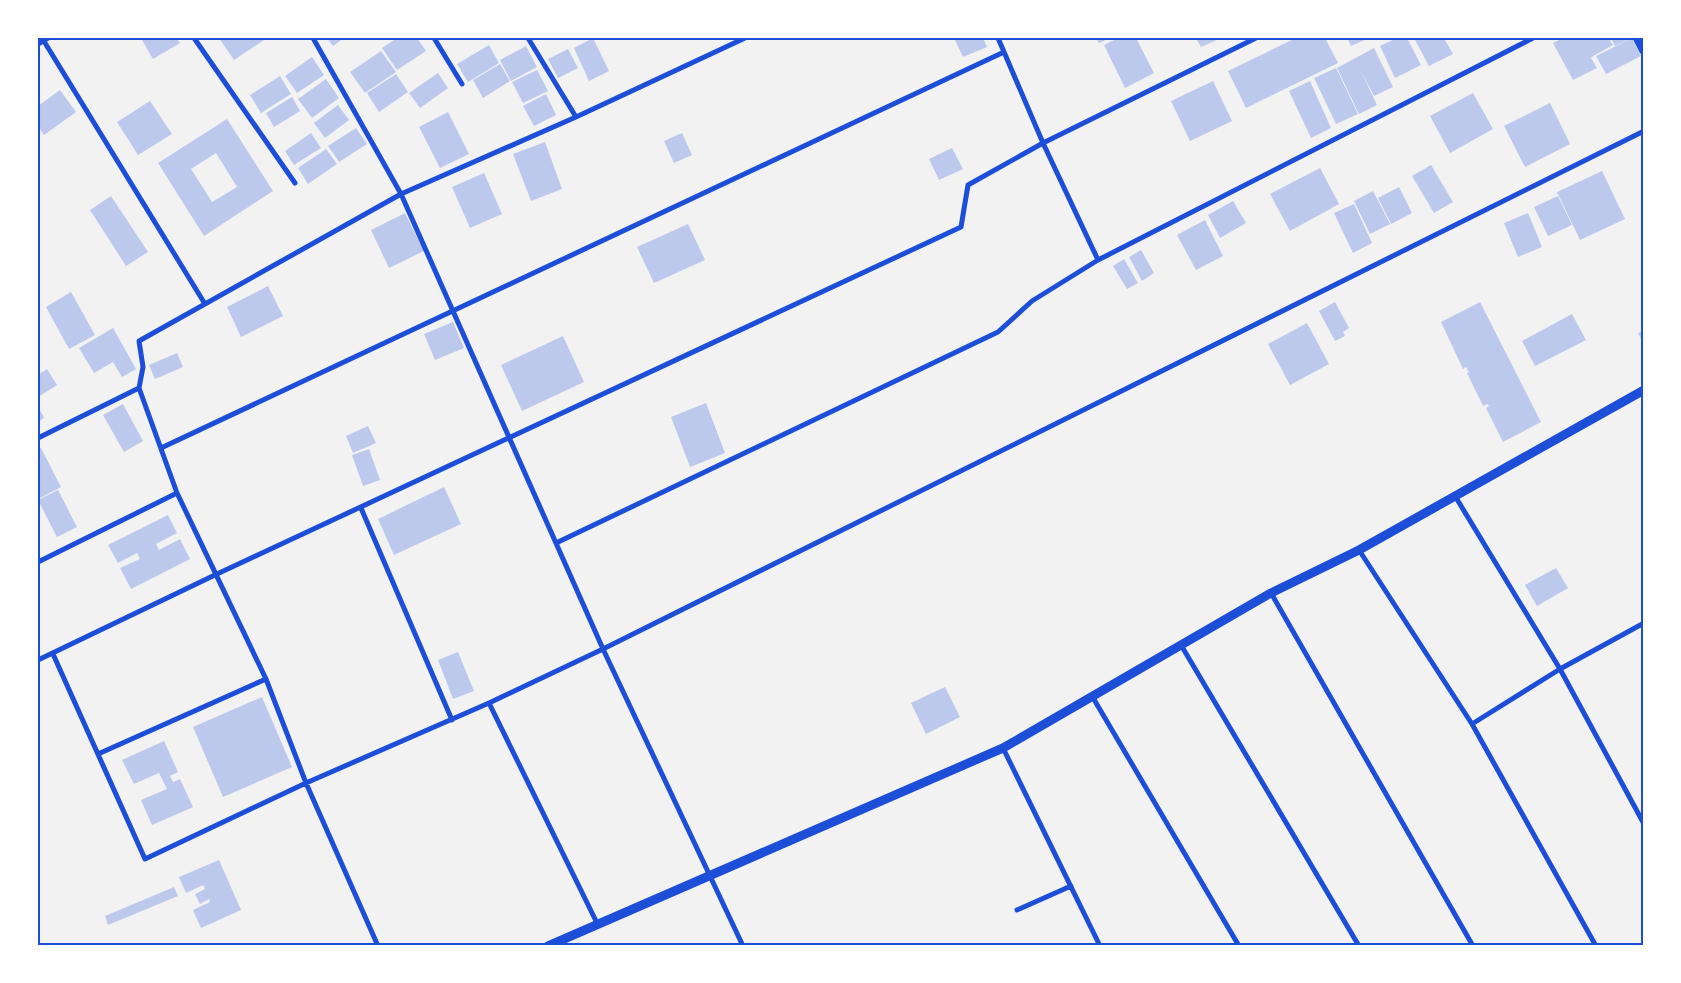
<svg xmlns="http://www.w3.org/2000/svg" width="1681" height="983" font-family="Lato,sans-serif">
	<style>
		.building { fill: #bdc9ec; fill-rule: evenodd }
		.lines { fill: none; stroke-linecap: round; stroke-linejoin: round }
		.minor { stroke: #1d4ed8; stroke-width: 5 }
		.tertiary { stroke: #1d4ed8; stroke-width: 9 }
		.secondary { stroke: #1d4ed8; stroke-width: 10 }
		.neatline { fill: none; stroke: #1d4ed8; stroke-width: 2 }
	</style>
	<rect width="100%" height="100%" fill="#f2f2f2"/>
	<path class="building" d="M 146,38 L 176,38 L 180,43 L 153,59 L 142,40 Z
		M 219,38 L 267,38 L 234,60 Z
		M 327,38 L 344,38 L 333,46 Z
		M 397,38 L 417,38 L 426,51 L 397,70 L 382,48 Z
		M 593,38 L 609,71 L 589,81 L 574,48 Z
		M 954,38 L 983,38 L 987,47 L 963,57 Z
		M 1096,38 L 1110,38 L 1099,43 Z
		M 1118,38 L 1136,38 L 1154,73 L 1125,88 L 1104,45 Z
		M 1196,38 L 1221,38 L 1201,47 Z
		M 1296,38 L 1325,38 L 1338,63 L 1246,108 L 1228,71 Z
		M 1347,38 L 1369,38 L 1351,46 Z
		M 1397,38 L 1407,38 L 1421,65 L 1395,78 L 1380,46 Z
		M 1414,38 L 1444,38 L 1453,54 L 1429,66 Z
		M 1563,38 L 1583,38 L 1593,56 L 1591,58 L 1597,68 L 1573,80 L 1553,43 Z
		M 1583,38 L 1609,38 L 1613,45 L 1593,56 Z
		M 1611,38 L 1631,38 L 1615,46 Z
		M 1632,38 L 1641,56 L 1606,74 L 1596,56 Z
		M 489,45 L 499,63 L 468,82 L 457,64 Z
		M 526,46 L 537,67 L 511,81 L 500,60 Z
		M 1374,48 L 1393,87 L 1374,96 L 1360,69 L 1377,105 L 1359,114 L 1337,68 Z
		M 568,49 L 578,68 L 558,78 L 548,59 Z
		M 381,51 L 396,72 L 365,93 L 350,72 Z
		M 312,57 L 324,75 L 297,93 L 285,76 Z
		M 500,64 L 510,81 L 483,98 L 473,80 Z
		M 1336,68 L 1358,114 L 1336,124 L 1314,78 Z
		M 537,70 L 548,91 L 523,103 L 512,82 Z
		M 438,73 L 448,88 L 420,108 L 409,93 Z
		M 396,74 L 408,92 L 379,112 L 367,93 Z
		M 280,76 L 291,94 L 261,113 L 250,95 Z
		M 326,79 L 339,98 L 312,118 L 298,99 Z
		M 1213,81 L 1232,121 L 1190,141 L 1171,101 Z
		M 1310,81 L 1331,128 L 1311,138 L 1289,91 Z
		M 60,90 L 76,112 L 44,135 L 38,126 L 38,106 Z
		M 1473,93 L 1493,129 L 1450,153 L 1430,116 Z
		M 546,94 L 556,115 L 534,126 L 523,106 Z
		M 292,97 L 300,111 L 274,127 L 266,113 Z
		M 150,101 L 172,134 L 138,155 L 117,122 Z
		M 1550,103 L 1570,144 L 1525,167 L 1504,126 Z
		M 338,105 L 349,120 L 325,138 L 314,123 Z
		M 448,112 L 469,154 L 440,168 L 419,127 Z
		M 227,119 L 273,191 L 204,236 L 158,163 ZM 216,153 L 237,187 L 212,202 L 191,169 Z
		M 356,128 L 367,144 L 339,162 L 328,146 Z
		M 311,133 L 321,148 L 294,165 L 285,151 Z
		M 682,133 L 692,155 L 674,163 L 664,141 Z
		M 545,142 L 562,189 L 531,201 L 513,154 Z
		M 952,148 L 963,169 L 939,180 L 929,159 Z
		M 326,149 L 337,164 L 308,184 L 298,168 Z
		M 1431,165 L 1453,202 L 1434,213 L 1412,176 Z
		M 1320,168 L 1339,204 L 1290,231 L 1270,194 Z
		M 1602,171 L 1625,219 L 1580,240 L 1557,192 Z
		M 484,173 L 502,214 L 470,228 L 452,187 Z
		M 1399,187 L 1412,213 L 1391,224 L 1378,198 Z
		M 1373,191 L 1390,224 L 1370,234 L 1354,201 Z
		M 111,196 L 148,252 L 126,266 L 90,210 Z
		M 1558,196 L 1572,225 L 1548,236 L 1534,207 Z
		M 1233,201 L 1246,223 L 1220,238 L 1208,215 Z
		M 1354,204 L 1372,243 L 1353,253 L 1334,213 Z
		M 405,213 L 424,251 L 389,268 L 371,230 Z
		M 1528,213 L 1542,247 L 1518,257 L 1504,223 Z
		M 1205,220 L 1223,256 L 1196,270 L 1177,235 Z
		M 688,224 L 705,260 L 654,283 L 637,247 Z
		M 1141,250 L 1154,273 L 1142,281 L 1129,257 Z
		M 1124,259 L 1138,283 L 1127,289 L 1113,266 Z
		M 268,286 L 283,316 L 241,337 L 227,307 Z
		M 71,292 L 95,335 L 69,349 L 46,307 Z
		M 1335,302 L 1349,328 L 1343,332 L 1345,336 L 1335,341 L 1319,311 Z
		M 1480,302 L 1541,422 L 1503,442 L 1486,408 L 1489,406 L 1487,404 L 1483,406 L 1467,373 L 1469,372 L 1466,367 L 1463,369 L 1441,322 Z
		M 1572,314 L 1586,340 L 1535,366 L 1522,341 Z
		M 453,322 L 464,348 L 435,360 L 424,334 Z
		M 1307,323 L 1329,364 L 1290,385 L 1268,344 Z
		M 113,328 L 136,369 L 122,377 L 113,362 L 94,373 L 79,348 Z
		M 1644,330 L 1644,345 L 1638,333 Z
		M 563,336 L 584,382 L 522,411 L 501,365 Z
		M 177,353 L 183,367 L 155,379 L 149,365 Z
		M 47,369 L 57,385 L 38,397 L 38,375 Z
		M 706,403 L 725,453 L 690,467 L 671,417 Z
		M 123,404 L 143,441 L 124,452 L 103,415 Z
		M 38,406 L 44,418 L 38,422 Z
		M 368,426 L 376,443 L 353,453 L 346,436 Z
		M 41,448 L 61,487 L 40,498 L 38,492 L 38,450 Z
		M 369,449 L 380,480 L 363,486 L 352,455 Z
		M 444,487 L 461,524 L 394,555 L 378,519 Z
		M 58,490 L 77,527 L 57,537 L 38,500 Z
		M 168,515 L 177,533 L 156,544 L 159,550 L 180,539 L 190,559 L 131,589 L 120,568 L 140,559 L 137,553 L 118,563 L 108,545 Z
		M 1556,568 L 1568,588 L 1537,606 L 1525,585 Z
		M 458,652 L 474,691 L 453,699 L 438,660 Z
		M 945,687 L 960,717 L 926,734 L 911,703 Z
		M 262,697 L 292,767 L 223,797 L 193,727 Z
		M 164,741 L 178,772 L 170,776 L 173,782 L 180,779 L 193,807 L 152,825 L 141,800 L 167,789 L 159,773 L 134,784 L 122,760 Z
		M 219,860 L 241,910 L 201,928 L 193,910 L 210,902 L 209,899 L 200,904 L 195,894 L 205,889 L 203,885 L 186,893 L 179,877 Z
		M 174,887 L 178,896 L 108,925 L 105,916 Z"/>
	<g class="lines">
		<path class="minor" d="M 42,38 L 205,304
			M 194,38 L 295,183
			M 313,38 L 401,194 L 603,649 L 743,946
			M 434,38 L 462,84
			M 528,38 L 576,117
			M 998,38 L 1043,143 L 1098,260
			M 38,44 L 48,38
			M 139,388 L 177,493 L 266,679 L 306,783 L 378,946
			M 38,438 L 139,388 L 143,367 L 139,341 L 401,194 L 576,117 L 745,38
			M 161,448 L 1004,52
			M 1455,496 L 1560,669 L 1644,824
			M 361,508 L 452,720
			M 556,543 L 998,332 L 1032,301 L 1098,260 L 1533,38
			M 1359,550 L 1472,724 L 1596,946
			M 38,562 L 177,493
			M 1271,593 L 1473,946
			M 1181,645 L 1359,946
			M 53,654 L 145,859 L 306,783 L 489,703 L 603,649 L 1644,131
			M 38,660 L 217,574 L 961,227 L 968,185 L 1043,143 L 1256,38
			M 1092,696 L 1239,946
			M 489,703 L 597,923
			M 1472,724 L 1560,669 L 1644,623
			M 1003,748 L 1100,946
			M 98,754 L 266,679
			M 1017,910 L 1071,886"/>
		<path class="tertiary" d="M 548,946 L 1003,748 L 1271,593 L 1359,550 L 1644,390"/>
		<path class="secondary" d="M 1638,38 L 1644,50"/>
	</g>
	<rect width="1681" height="983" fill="none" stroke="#ffffff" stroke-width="78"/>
	<rect x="39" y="39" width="1603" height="905" class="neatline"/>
</svg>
